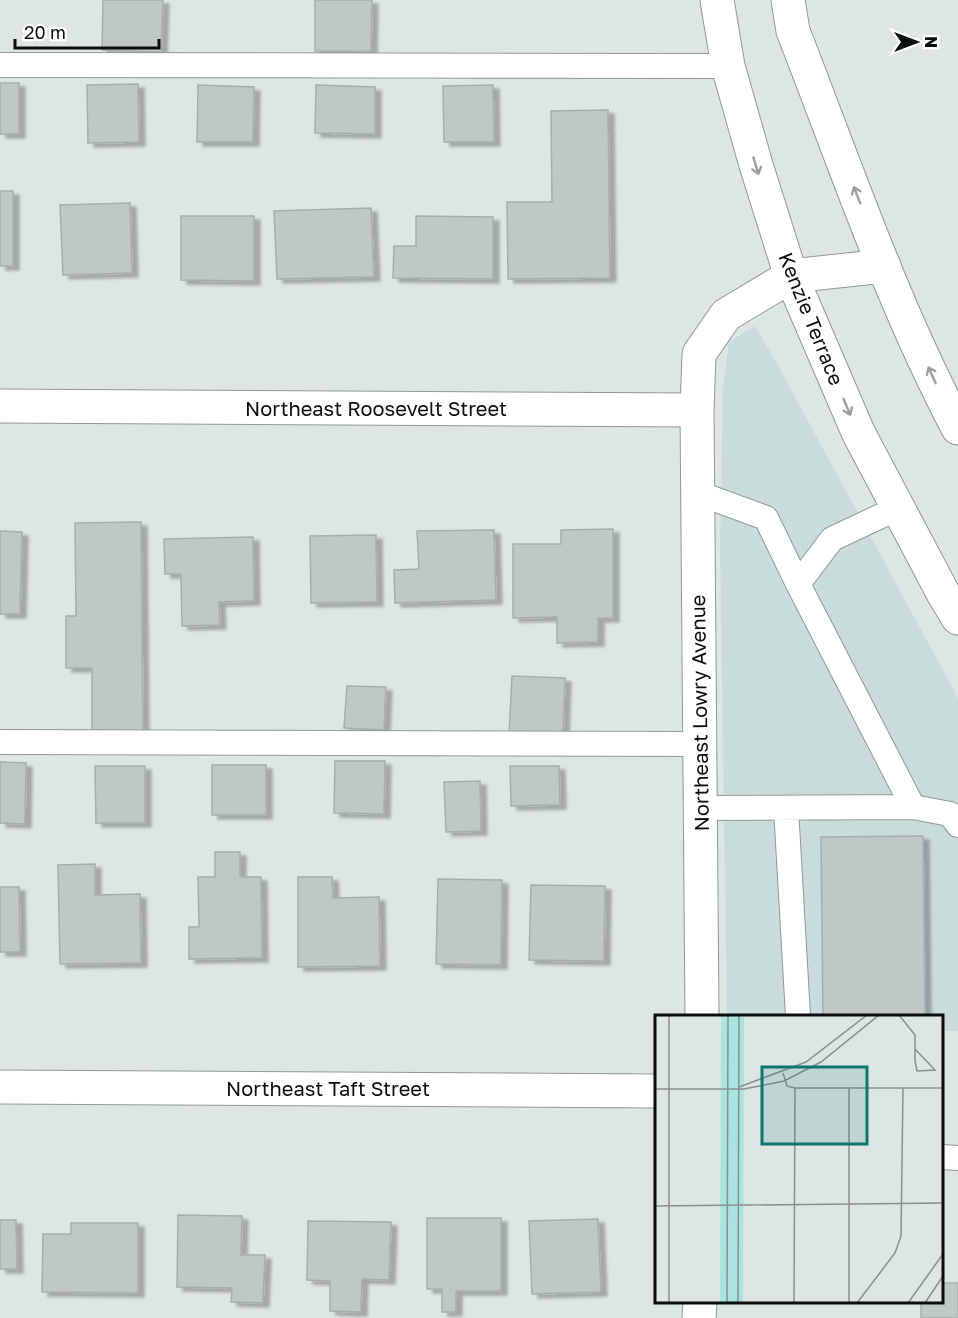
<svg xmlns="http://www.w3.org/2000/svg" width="958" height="1318" font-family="'Golos Text',sans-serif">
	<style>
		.built { fill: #c9dcda }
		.building { fill: #bfc8c7; stroke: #a5aead; stroke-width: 1.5; filter: url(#shadow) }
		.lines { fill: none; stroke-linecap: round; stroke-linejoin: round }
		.lane-casing { stroke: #909897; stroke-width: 26 }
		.street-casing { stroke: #909897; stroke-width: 35 }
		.secondary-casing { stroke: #909897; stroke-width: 35 }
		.lane { stroke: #fff; stroke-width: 24 }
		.street { stroke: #fff; stroke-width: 33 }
		.secondary { stroke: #fff; stroke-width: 33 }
		.oneway { stroke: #9d9e9e }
		.labels { text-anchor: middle; stroke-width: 4.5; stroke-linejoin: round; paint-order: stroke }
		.street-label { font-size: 20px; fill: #0a0d0d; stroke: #fff }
		.inset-road { fill: none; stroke: #898f8f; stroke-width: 1.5 }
		.view { fill: #0f766e; fill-opacity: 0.15; stroke: #0f766e; stroke-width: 3 }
		.inset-edge { fill: none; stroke: #0a0d0d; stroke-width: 3 }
	</style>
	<defs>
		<filter id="shadow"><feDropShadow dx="6" dy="4" stdDeviation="1.5" flood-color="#0004"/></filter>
	</defs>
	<rect width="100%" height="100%" fill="#dde6e5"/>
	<path class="built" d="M 755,326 L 775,360 L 958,698 L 958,1031 L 942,1031 L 942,1016 L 727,1016 L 720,546 L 723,388 L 729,342 Z"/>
	<path class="building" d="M 103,0 L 163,0 L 161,52 L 102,50 Z
		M 315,0 L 372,0 L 371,51 L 315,51 Z
		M 0,83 L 19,83 L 19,134 L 0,134 Z
		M 138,84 L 139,142 L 88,143 L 87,85 Z
		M 198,85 L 254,87 L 253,142 L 197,142 Z
		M 316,85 L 375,87 L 375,134 L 315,133 Z
		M 493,85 L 494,142 L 444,142 L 443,86 Z
		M 608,110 L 610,278 L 508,279 L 507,202 L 552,202 L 551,111 Z
		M 0,191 L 13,191 L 13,266 L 0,266 Z
		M 130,203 L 132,273 L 63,275 L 60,205 Z
		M 371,208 L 374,277 L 277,279 L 274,211 Z
		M 181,216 L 254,216 L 254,281 L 181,280 Z
		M 416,216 L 493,217 L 493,279 L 393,278 L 394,246 L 416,246 Z
		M 141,522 L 143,732 L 92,733 L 92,668 L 66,668 L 66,616 L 76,616 L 75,523 Z
		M 613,529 L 613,618 L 598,618 L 598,642 L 557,643 L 557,617 L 513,618 L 513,544 L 561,544 L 561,530 Z
		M 494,530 L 496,600 L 395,603 L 394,570 L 419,569 L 417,531 Z
		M 0,531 L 22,532 L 20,614 L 0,614 Z
		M 376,535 L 377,602 L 311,603 L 310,536 Z
		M 253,537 L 254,601 L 219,602 L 220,625 L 182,626 L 181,574 L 165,574 L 164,539 Z
		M 512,676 L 565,678 L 563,736 L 509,734 Z
		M 347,686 L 386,687 L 384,730 L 344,728 Z
		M 335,761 L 385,761 L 384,814 L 334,813 Z
		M 0,762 L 26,763 L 25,824 L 0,823 Z
		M 212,765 L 266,765 L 266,815 L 212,815 Z
		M 95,766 L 145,766 L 145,823 L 96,823 Z
		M 510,766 L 559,766 L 560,805 L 511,806 Z
		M 480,781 L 481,831 L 446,832 L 444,782 Z
		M 923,836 L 925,1015 L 823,1016 L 821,837 Z
		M 215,852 L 240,852 L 240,877 L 261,877 L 262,958 L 189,959 L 189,927 L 199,927 L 198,877 L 215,877 Z
		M 95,864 L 95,895 L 140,894 L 141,963 L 60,964 L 58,865 Z
		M 298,877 L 332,877 L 333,898 L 379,897 L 380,966 L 298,967 Z
		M 438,879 L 502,880 L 501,965 L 436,964 Z
		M 531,885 L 605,886 L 604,961 L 529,960 Z
		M 0,887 L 19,887 L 20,952 L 0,952 Z
		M 178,1215 L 242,1216 L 241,1255 L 265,1255 L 263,1303 L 231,1302 L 232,1288 L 177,1287 Z
		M 427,1218 L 501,1218 L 501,1291 L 456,1291 L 456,1312 L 442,1312 L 442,1289 L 427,1289 Z
		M 598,1219 L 601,1292 L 532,1294 L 529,1221 Z
		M 0,1220 L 16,1220 L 17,1269 L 0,1269 Z
		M 308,1221 L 391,1222 L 389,1280 L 362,1279 L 361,1312 L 330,1311 L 330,1281 L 307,1280 Z
		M 71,1223 L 138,1223 L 138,1293 L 42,1292 L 43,1234 L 71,1234 Z
		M 942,1283 L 958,1283 L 958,1318 L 921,1318 L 921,1302 L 942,1302 Z"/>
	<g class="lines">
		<g class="lane-casing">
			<path id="lane" d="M 0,65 L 728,66
				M 698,493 L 766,518 L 798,584
				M 898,508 L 832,539 L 798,584 L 913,807
				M 0,742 L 699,744
				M 701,808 L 913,807 L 950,814 L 958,825
				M 786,808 L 798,1016
				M 942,1157 L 958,1158"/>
		</g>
		<g class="street-casing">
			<path id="street" d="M 0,406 L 697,410 L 699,354 L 726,315 L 791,276 L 884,266
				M 697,410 L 702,1016
				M 0,1087 L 656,1091
				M 699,1318 L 700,1302"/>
		</g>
		<g class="secondary-casing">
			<path id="secondary" d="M 717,0 L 728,66 L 756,165 L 791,276 L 858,432 L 943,593 L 958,618
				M 788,0 L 793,31 C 845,164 891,301 958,428"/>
		</g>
		<use href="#lane" class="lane"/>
		<use href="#street" class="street"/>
		<use href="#secondary" class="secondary"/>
	</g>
	<defs><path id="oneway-shaft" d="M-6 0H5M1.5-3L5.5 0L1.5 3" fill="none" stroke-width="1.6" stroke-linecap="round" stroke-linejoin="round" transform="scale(1.5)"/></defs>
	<g class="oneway">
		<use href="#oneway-shaft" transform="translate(756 166) rotate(73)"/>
		<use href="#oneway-shaft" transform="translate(857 195) rotate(-111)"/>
		<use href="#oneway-shaft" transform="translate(932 375) rotate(-114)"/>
		<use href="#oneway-shaft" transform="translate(847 407) rotate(67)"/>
	</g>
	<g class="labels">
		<g class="street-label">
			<text transform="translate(811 319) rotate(68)" y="7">Kenzie Terrace</text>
			<text x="376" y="416">Northeast Roosevelt Street</text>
			<text transform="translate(700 713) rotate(-91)" y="7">Northeast Lowry Avenue</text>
			<text x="328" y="1096">Northeast Taft Street</text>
		</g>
	</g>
	<g transform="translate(655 1015)">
		<rect width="288" height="288" fill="#dde6e5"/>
		<path d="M 66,0 L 89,0 L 88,288 L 65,288 Z" fill="#abe3de"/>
		<path class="inset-road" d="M 244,0 L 260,20 L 260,46 L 262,56 L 280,55 L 260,34M 128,58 L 132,71 L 140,73 L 139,288M 84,72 L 151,47 L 212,0M 140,73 L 288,73M 0,74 L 89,74 L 129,66 L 166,47 L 224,0M 0,191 L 288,188M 14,288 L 14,0M 72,288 L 73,0M 83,288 L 84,0M 194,288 L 194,73M 202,288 L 240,238 L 246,221 L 248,73M 253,288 L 288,239M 270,288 L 288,261"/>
		<path class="view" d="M 107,52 L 212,52 L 212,129 L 107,129 Z"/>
		<rect width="288" height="288" class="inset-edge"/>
	</g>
	<g transform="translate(916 42) rotate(90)" stroke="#ffffff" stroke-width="4.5" paint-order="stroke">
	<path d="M0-4.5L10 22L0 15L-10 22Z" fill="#0a0d0d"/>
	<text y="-9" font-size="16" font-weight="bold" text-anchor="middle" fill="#0a0d0d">N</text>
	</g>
	<path d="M15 39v9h144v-9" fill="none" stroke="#0a0d0d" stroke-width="3"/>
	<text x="24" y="39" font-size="18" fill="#0a0d0d" stroke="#ffffff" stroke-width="4.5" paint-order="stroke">20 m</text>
</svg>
